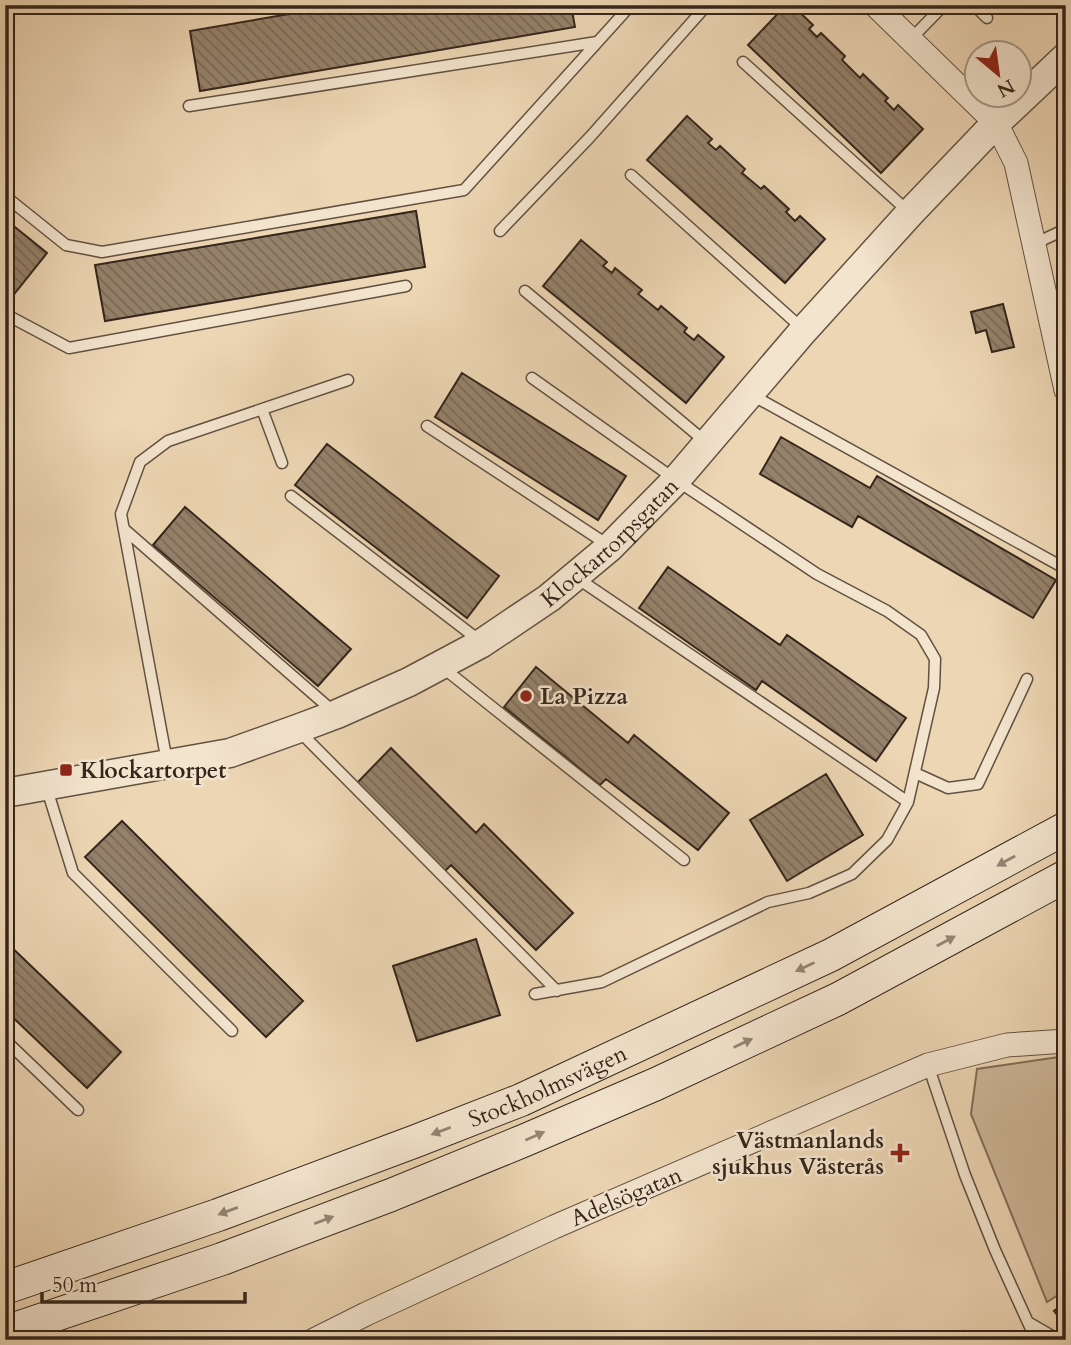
<svg xmlns="http://www.w3.org/2000/svg" width="1071" height="1345" font-family="Cardo,serif">
	<style>
		.green { fill: #ceb89a; stroke: #826f5b; stroke-width: 2 }
		.building { fill: url(#building-back-hatch); stroke: #35261c; stroke-width: 2 }
		.lines { fill: none; stroke-linecap: round; stroke-linejoin: round }
		.service-casing { stroke: #635242; stroke-width: 13 }
		.minor-casing { stroke: #635242; stroke-width: 25 }
		.tertiary-casing { stroke: #635242; stroke-width: 31 }
		.secondary-casing { stroke: #35261c; stroke-width: 34 }
		.service { stroke: #f3e4ce; stroke-width: 10 }
		.minor { stroke: #f3e4ce; stroke-width: 23 }
		.tertiary { stroke: #f3e4ce; stroke-width: 28 }
		.secondary { stroke: #f3e4ce; stroke-width: 32 }
		.oneway { fill: #948575 }
		.poi-dot { fill: #8f2418; stroke: #f3e4ce; stroke-width: 2.5 }
		.labels { text-anchor: middle; stroke-width: 5; stroke-linejoin: round; paint-order: stroke }
		.street-label { font-size: 23px; fill: #35261c; stroke: #f3e4ce }
		.poi-label { font-size: 23px; font-weight: bold; fill: #35261c; stroke: #f3e4ce; text-anchor: start }
	</style>
	<defs>
		<pattern id="building-back-hatch" width="6" height="6" patternUnits="userSpaceOnUse" patternTransform="scale(1.75)"><rect width="6" height="6" fill="#95826b"/><path d="M-1 5l2 2M0 0l6 6M5-1l2 2" fill="none" stroke="#7a6a57"/></pattern>
	</defs>
	<rect width="100%" height="100%" fill="#edd6b4"/>
	<filter id="stains"><feTurbulence type="fractalNoise" baseFrequency=".00286" numOctaves="4"/><feColorMatrix values="0 0 0 0 .2 0 0 0 0 .09 0 0 0 0 .02 0 0 0 .5 -.17"/></filter>
	<radialGradient id="worn" r=".72"><stop offset=".6" stop-color="#630" stop-opacity="0"/><stop offset="1" stop-color="#630" stop-opacity=".3"/></radialGradient>
	<path class="green" d="M 1066,1056 L 1066,1290 L 1047,1302 L 971,1114 L 977,1069 Z"/>
	<path class="building" d="M 342,5 L 571,5 L 575,27 L 200,91 L 190,31 Z
		M 786,5 L 792,5 L 813,25 L 809,29 L 817,37 L 821,33 L 845,56 L 842,60 L 860,78 L 863,74 L 888,98 L 885,101 L 894,110 L 898,105 L 923,129 L 881,173 L 748,45 Z
		M 687,116 L 712,139 L 708,143 L 716,150 L 720,146 L 745,169 L 742,173 L 761,189 L 764,186 L 789,209 L 786,212 L 795,221 L 800,216 L 825,239 L 785,283 L 647,160 Z
		M 416,211 L 425,267 L 105,321 L 95,265 Z
		M 5,219 L 47,253 L 11,298 L 5,293 Z
		M 581,240 L 607,262 L 603,266 L 612,273 L 615,268 L 642,290 L 638,294 L 658,310 L 661,306 L 687,328 L 684,332 L 694,340 L 698,335 L 724,357 L 686,403 L 543,286 Z
		M 1003,304 L 1014,347 L 992,352 L 986,330 L 976,333 L 971,312 Z
		M 462,373 L 626,476 L 598,520 L 435,417 Z
		M 781,437 L 870,488 L 877,476 L 1056,580 L 1033,618 L 858,516 L 852,527 L 760,474 Z
		M 327,444 L 499,576 L 467,618 L 295,485 Z
		M 185,507 L 351,649 L 318,686 L 153,545 Z
		M 668,567 L 780,645 L 787,635 L 906,718 L 876,761 L 762,681 L 756,690 L 639,608 Z
		M 536,667 L 628,743 L 634,735 L 729,813 L 698,850 L 606,779 L 600,785 L 504,707 Z
		M 391,748 L 476,833 L 484,824 L 573,913 L 536,950 L 451,865 L 444,872 L 356,784 Z
		M 826,774 L 863,835 L 787,881 L 750,820 Z
		M 122,821 L 303,1001 L 266,1037 L 85,857 Z
		M 476,939 L 500,1015 L 417,1041 L 393,966 Z
		M 5,941 L 121,1052 L 87,1088 L 5,1010 Z
		M 1066,1302 L 1066,1326 L 1054,1311 Z
		M 963,1331 L 969,1340 L 952,1340 Z"/>
	<g class="lines">
		<g class="service-casing">
			<path id="service" d="M 974,5 L 987,18
				M 910,40 L 944,5
				M 743,62 L 910,213
				M 189,106 L 597,42
				M 631,175 L 804,330
				M 5,196 L 66,245 L 102,252 L 464,190 L 631,5
				M 500,231 L 590,137 L 707,5
				M 1034,244 L 1066,229
				M 525,291 L 707,443
				M 5,314 L 69,348 L 406,286
				M 532,378 L 676,480 L 817,574 L 887,611 L 921,635 L 935,659 L 934,688 L 908,802 L 887,840 L 852,874 L 809,893 L 768,902 L 602,982 L 535,994
				M 750,394 L 1066,569
				M 262,409 L 282,463
				M 427,426 L 608,545
				M 291,496 L 480,641
				M 124,529 L 334,712
				M 577,578 L 908,802
				M 442,667 L 684,860
				M 300,732 L 557,991
				M 167,762 L 121,514 L 140,462 L 168,441 L 348,380
				M 915,773 L 948,788 L 978,784 L 1027,679
				M 46,786 L 73,873 L 232,1031
				M 5,1040 L 78,1110
				M 928,1065 L 965,1175 L 995,1250 L 1036,1340
				M 1028,1322 L 1059,1340"/>
		</g>
		<g class="minor-casing">
			<path id="minor" d="M 875,5 L 996,123 L 1016,163 L 1066,390
				M 314,1340 L 366,1314 L 554,1227 L 928,1065 L 1007,1045 L 1066,1041"/>
		</g>
		<g class="tertiary-casing">
			<g id="tertiary">
				<path id="s1" d="M 5,793 L 230,753 L 297,729 L 337,714 L 409,682 L 482,643 L 549,598 L 610,547 L 676,480 L 804,330 L 910,213 L 996,123 L 1066,57"/>
			</g>
		</g>
		<g class="secondary-casing">
			<g id="secondary">
				<path id="s2" d="M 5,1288 L 218,1215 L 416,1141 L 521,1100 L 831,955 L 1066,828"/>
				<path d="M 5,1332 L 222,1259 L 391,1195 L 523,1141 L 656,1084 L 838,999 L 1066,876"/>
			</g>
		</g>
		<use href="#service" class="service"/>
		<use href="#minor" class="minor"/>
		<use href="#tertiary" class="tertiary"/>
		<use href="#secondary" class="secondary"/>
	</g>
	<defs><path id="oneway-solid" d="M-6-.8H1V-3.2L6.5 0L1 3.2V.8H-6Z" transform="scale(1.75)"/></defs>
	<g class="oneway">
		<use href="#oneway-solid" transform="translate(1006 861) rotate(151)"/>
		<use href="#oneway-solid" transform="translate(946 941) rotate(-28)"/>
		<use href="#oneway-solid" transform="translate(805 967) rotate(155)"/>
		<use href="#oneway-solid" transform="translate(743 1043) rotate(-25)"/>
		<use href="#oneway-solid" transform="translate(441 1131) rotate(159)"/>
		<use href="#oneway-solid" transform="translate(535 1136) rotate(-24)"/>
		<use href="#oneway-solid" transform="translate(228 1211) rotate(160)"/>
		<use href="#oneway-solid" transform="translate(324 1220) rotate(-21)"/>
	</g>
	<g class="poi-dot">
		<circle cx="526" cy="696" r="7"/>
		<rect x="59" y="763" width="14" height="14" rx="3.5"/>
		<path d="M896.5 1142.5h7v7h7v7h-7v7h-7v-7h-7v-7h7z"/>
	</g>
	<g class="labels">
		<g class="street-label">
			<text dy="8" stroke="none"><textPath href="#s1" startOffset="667">Klockartorpsgatan</textPath></text>
			<text dy="8" stroke="none"><textPath href="#s2" startOffset="579">Stockholmsvägen</textPath></text>
			<text transform="translate(626 1196) rotate(-23)" y="8">Adelsögatan</text>
		</g>
		<g class="poi-label">
			<text x="540" y="704">La Pizza</text>
			<text x="80" y="778">Klockartorpet</text>
			<text x="884" y="1148" text-anchor="end">Västmanlands<tspan x="884" dy="26">sjukhus Västerås</tspan></text>
		</g>
	</g>
	<rect width="1071" height="1345" fill="none" stroke="#edd6b4" stroke-width="28"/>
	<rect x="7" y="7" width="1057" height="1331" fill="none" stroke="#35261c" stroke-width="3.5"/>
	<rect x="14" y="14" width="1043" height="1317" fill="none" stroke="#35261c" stroke-width="2"/>
	<g transform="translate(998 74) rotate(151)"><circle r="33" fill="#f3e4ce" stroke="#a79887" stroke-width="2"/>
	<path d="M0-5L12 26L0 18L-12 26Z" fill="#8f2418"/>
	<text y="-10" font-size="19" font-weight="bold" text-anchor="middle" fill="#35261c">N</text>
	</g>
	<path d="M42 1292v10h203v-10" fill="none" stroke="#35261c" stroke-width="3.5"/>
	<text x="52" y="1292" font-size="21" fill="#35261c" stroke="#f3e4ce" stroke-width="5" paint-order="stroke">50 m</text>
	<rect width="100%" height="100%" filter="url(#stains)"/>
	<rect width="100%" height="100%" fill="url(#worn)"/>
</svg>
